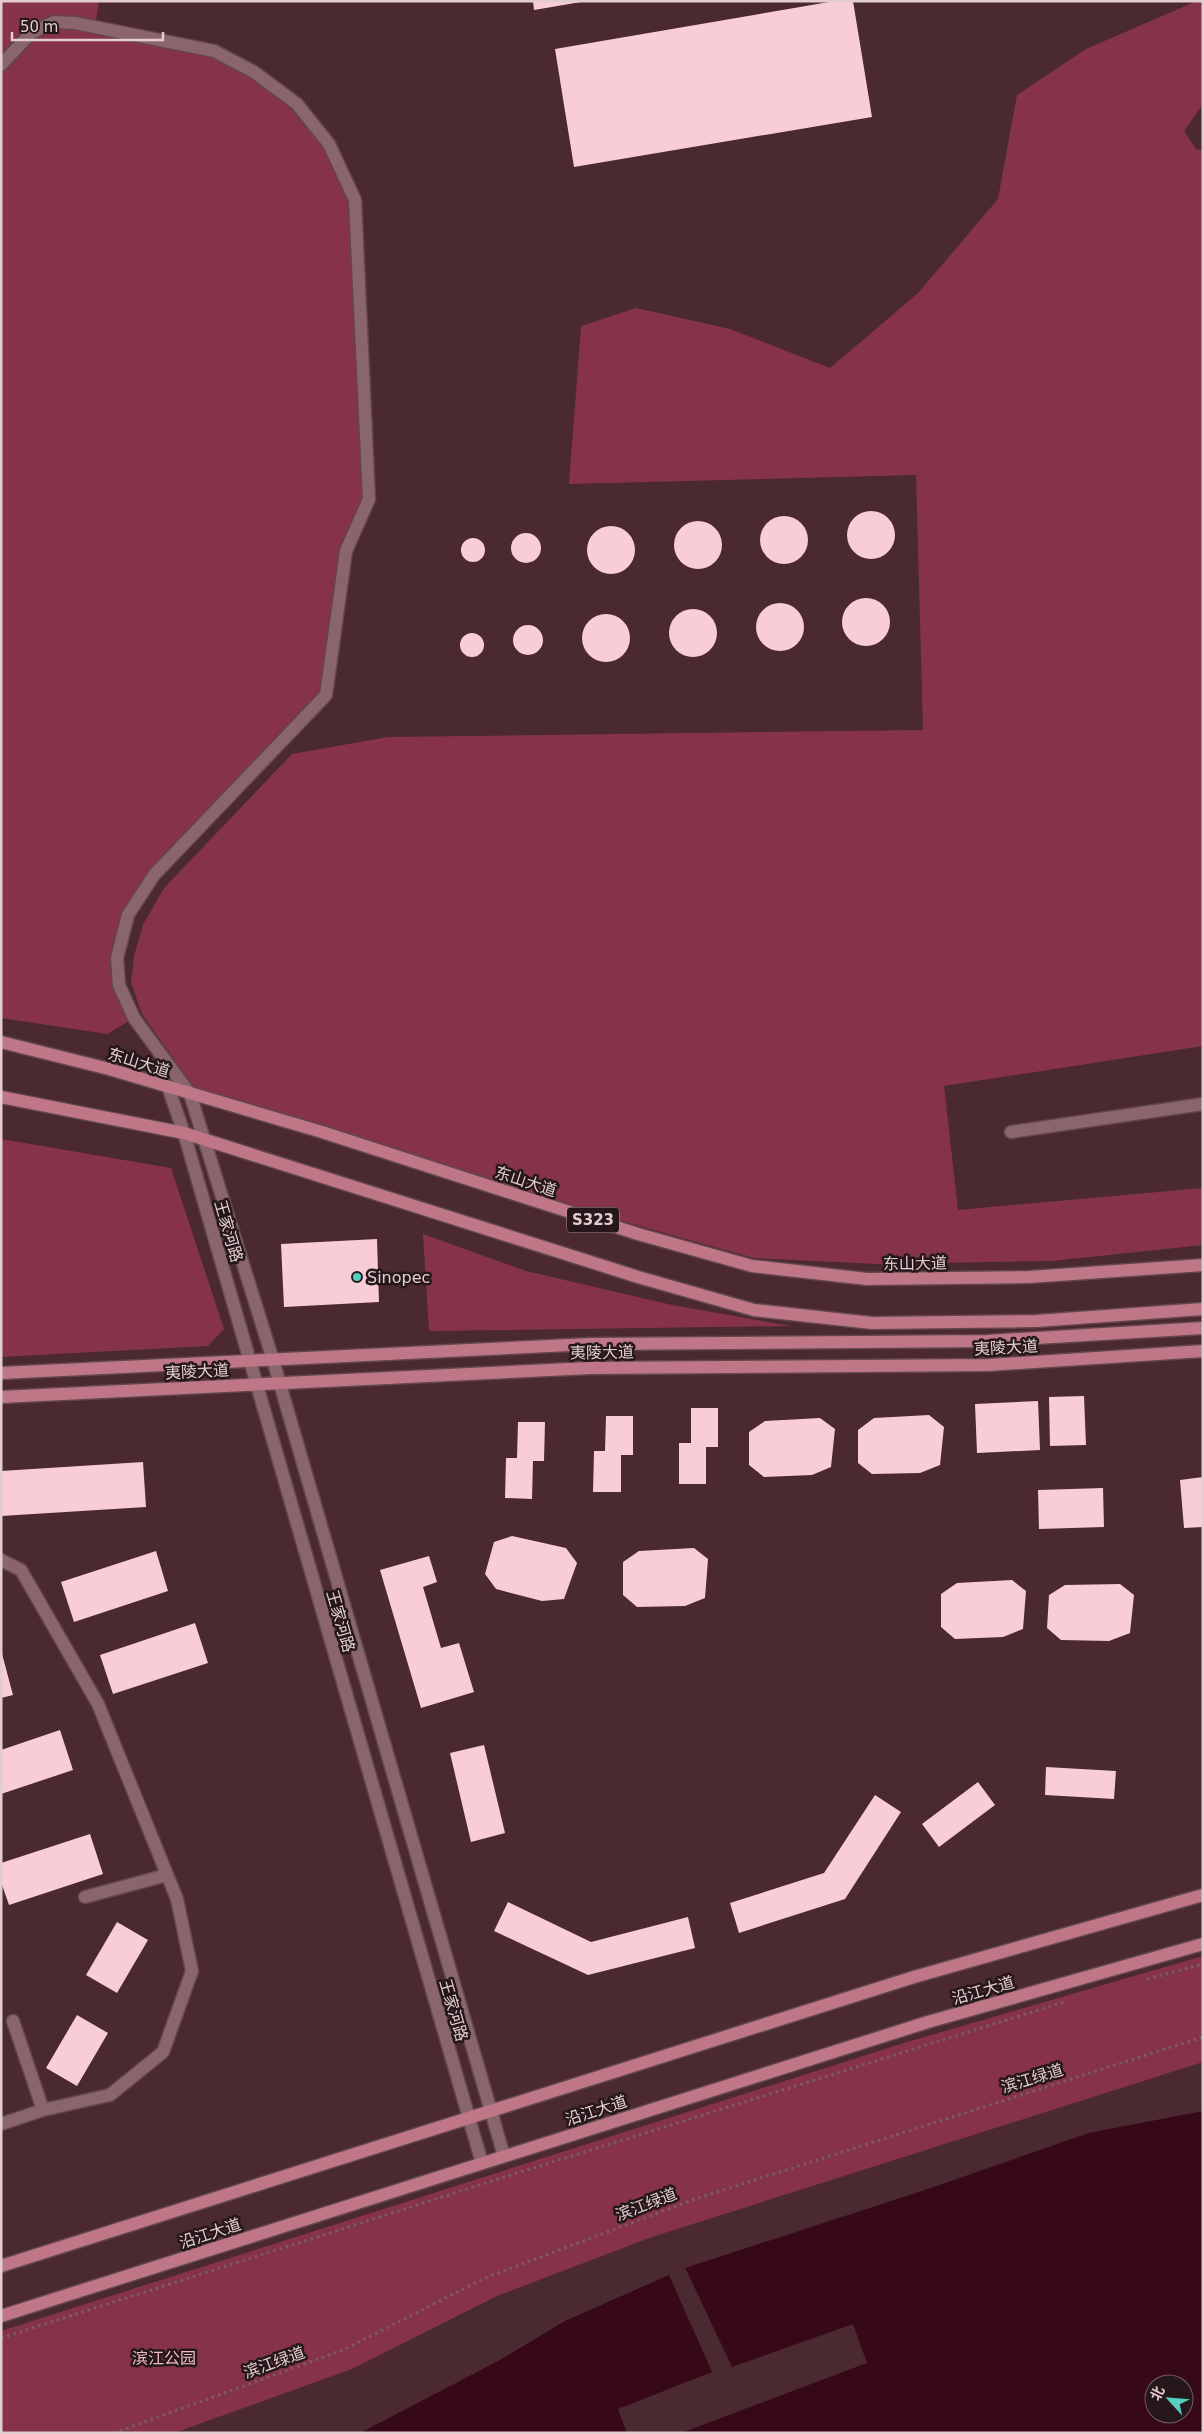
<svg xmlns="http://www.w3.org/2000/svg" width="1204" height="2434" font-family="'DejaVu Sans','Noto Sans SC',sans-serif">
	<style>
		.green { fill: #863349 }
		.water { fill: #370817; fill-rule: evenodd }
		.pier { fill: #4a2930 }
		.building { fill: #f9cdd5 }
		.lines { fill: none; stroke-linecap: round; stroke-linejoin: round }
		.minor-casing { stroke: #61464c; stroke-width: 15 }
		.major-casing { stroke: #61464c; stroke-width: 15 }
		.path { stroke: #7a5d63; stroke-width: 3; stroke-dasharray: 2.5 4; stroke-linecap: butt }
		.minor { stroke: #8a656c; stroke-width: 12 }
		.major { stroke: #bf7787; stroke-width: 12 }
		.poi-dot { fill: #57cec2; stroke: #26171a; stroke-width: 2 }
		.labels { text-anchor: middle; stroke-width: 5; stroke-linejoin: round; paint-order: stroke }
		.shield { fill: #26171a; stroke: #aa969a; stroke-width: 1 }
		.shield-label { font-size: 15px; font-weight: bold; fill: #e3cdd1 }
		.street-label { font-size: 16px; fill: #e3cdd1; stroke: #26171a }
		.poi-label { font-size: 16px; fill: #e3cdd1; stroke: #26171a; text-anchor: start }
		.park-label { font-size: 16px; fill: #f2bdc7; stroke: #26171a }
	</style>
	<rect width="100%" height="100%" fill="#4a2930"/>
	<path class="green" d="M 1,1 L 99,1 L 95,27 L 214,51 L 297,104 L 329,144 L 355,200 L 369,499 L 346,551 L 326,695 L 154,875 L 128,915 L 117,958 L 134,1018 L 107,1034 L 1,1018 Z
		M 1203,2 L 1203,104 L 1184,131 L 1196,149 L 1203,150 L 1203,1046 L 944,1086 L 958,1210 L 1203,1188 L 1203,1245 L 1052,1261 L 878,1264 L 754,1258 L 586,1211 L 194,1088 L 142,1014 L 131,983 L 134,956 L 143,925 L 164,888 L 292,754 L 388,737 L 923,730 L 916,475 L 569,484 L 581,326 L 636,308 L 730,329 L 830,368 L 918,293 L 998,199 L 1017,95 L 1086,49 L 1192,3 Z
		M 1,1139 L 171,1168 L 224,1329 L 208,1346 L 1,1357 Z
		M 423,1234 L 526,1271 L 672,1305 L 791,1326 L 429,1331 Z
		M 1203,1956 L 1203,2062 L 652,2237 L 497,2296 L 352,2369 L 174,2433 L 1,2433 L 1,2331 L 907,2042 Z"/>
	<path class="water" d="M 1203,2111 L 1203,2433 L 360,2433 L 500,2360 L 565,2321 L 685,2268 L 925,2190 L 1089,2133 ZM 1154,2384 L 1184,2384 L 1184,2414 L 1154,2414 Z"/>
	<path class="pier" d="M 684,2265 L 732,2367 L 853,2324 L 867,2363 L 681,2433 L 627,2433 L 618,2409 L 712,2372 L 668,2273 Z"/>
	<path class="building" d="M 533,1 L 581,1 L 581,2 L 534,10 Z
		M 835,1 L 853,1 L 872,117 L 574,167 L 555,49 Z
		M847 535a24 24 0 1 1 48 0a24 24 0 1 1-48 0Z
		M760 540a24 24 0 1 1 48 0a24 24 0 1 1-48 0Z
		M674 545a24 24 0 1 1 48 0a24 24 0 1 1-48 0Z
		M587 550a24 24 0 1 1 48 0a24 24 0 1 1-48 0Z
		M511 548a15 15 0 1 1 30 0a15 15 0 1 1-30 0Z
		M461 550a12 12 0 1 1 24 0a12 12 0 1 1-24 0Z
		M842 622a24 24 0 1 1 48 0a24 24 0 1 1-48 0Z
		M756 627a24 24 0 1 1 48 0a24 24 0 1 1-48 0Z
		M669 633a24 24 0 1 1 48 0a24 24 0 1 1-48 0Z
		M582 638a24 24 0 1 1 48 0a24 24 0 1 1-48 0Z
		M513 640a15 15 0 1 1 30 0a15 15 0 1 1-30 0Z
		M460 645a12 12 0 1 1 24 0a12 12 0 1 1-24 0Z
		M 377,1239 L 379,1302 L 284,1307 L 281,1244 Z
		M 1084,1396 L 1086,1445 L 1050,1446 L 1049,1397 Z
		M 1038,1401 L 1040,1450 L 977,1453 L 975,1404 Z
		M 691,1408 L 718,1408 L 718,1447 L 706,1447 L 706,1484 L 679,1484 L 679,1443 L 691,1443 Z
		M 929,1415 L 944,1427 L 940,1465 L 920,1473 L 872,1474 L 858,1463 L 858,1430 L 874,1418 Z
		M 606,1416 L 633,1416 L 633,1455 L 621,1455 L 621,1492 L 593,1492 L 594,1451 L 605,1451 Z
		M 820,1418 L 835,1429 L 831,1467 L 812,1475 L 764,1477 L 749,1465 L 749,1432 L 765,1421 Z
		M 518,1422 L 545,1422 L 544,1461 L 533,1461 L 532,1499 L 505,1498 L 506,1458 L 517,1458 Z
		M 143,1462 L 146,1507 L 1,1516 L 1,1471 Z
		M 1203,1477 L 1203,1527 L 1184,1528 L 1180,1480 Z
		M 1103,1488 L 1104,1527 L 1039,1529 L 1038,1490 Z
		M 512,1536 L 566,1548 L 577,1563 L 564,1599 L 542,1601 L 496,1589 L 485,1574 L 494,1542 Z
		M 694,1548 L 708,1559 L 705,1598 L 685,1606 L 637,1607 L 623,1595 L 623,1562 L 639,1551 Z
		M 156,1551 L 168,1591 L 74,1622 L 61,1582 Z
		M 429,1556 L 437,1582 L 423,1587 L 441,1648 L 459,1643 L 474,1692 L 421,1708 L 380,1570 Z
		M 1012,1580 L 1026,1591 L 1023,1629 L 1003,1637 L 955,1639 L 941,1627 L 941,1594 L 957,1583 Z
		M 1120,1584 L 1134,1595 L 1130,1633 L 1109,1641 L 1061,1640 L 1047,1628 L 1049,1595 L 1065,1585 Z
		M 195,1623 L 208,1663 L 113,1694 L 100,1655 Z
		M 1,1650 L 13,1695 L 1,1698 Z
		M 60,1730 L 73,1770 L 1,1794 L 1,1750 Z
		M 484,1745 L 505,1833 L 471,1842 L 450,1753 Z
		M 1046,1767 L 1116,1771 L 1114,1799 L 1045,1795 Z
		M 978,1782 L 995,1805 L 939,1847 L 922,1824 Z
		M 875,1795 L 901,1812 L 845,1899 L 739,1933 L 730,1903 L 824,1873 Z
		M 90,1834 L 103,1874 L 9,1905 L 1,1882 L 1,1863 Z
		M 508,1902 L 591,1942 L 688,1917 L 695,1948 L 588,1975 L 494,1931 Z
		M 117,1922 L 148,1940 L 117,1993 L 86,1975 Z
		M 77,2015 L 108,2033 L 77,2086 L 46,2068 Z"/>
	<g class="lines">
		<g class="minor-casing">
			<path id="minor" d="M 1,65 L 31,33 L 54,22 L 75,23 L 214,51 L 254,72 L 297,104 L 329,144 L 355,200 L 369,499 L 346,551 L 326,695 L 154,875 L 128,915 L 117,958 L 119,985 L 134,1018 L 190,1094 L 273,1360 L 504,2156
				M 168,1087 L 184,1133 L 482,2163
				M 1011,1132 L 1203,1104
				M 1,1560 L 21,1570 L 98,1704 L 177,1899 L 192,1971 L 163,2052 L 110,2095 L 43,2110 L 1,2124
				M 85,1897 L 167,1875
				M 13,2021 L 43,2110"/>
		</g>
		<g class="major-casing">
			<path id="major" d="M 1,1042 L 109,1069 L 322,1132 L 638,1234 L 752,1266 L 867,1279 L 1029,1277 L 1203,1265
				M 1,1097 L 184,1133 L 638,1277 L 754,1310 L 872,1323 L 1036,1321 L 1203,1309
				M 1,1373 L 590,1344 L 987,1341 L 1203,1328
				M 1,1397 L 590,1368 L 988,1365 L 1203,1351
				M 1,2266 L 914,1977 L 1203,1895
				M 1,2316 L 928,2022 L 1203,1944"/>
		</g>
		<path class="path" d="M 1147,1979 L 1203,1964
			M 1,2338 L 514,2174 L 1064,2002
			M 114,2433 L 343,2350 L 485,2278 L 695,2199 L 1203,2037"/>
		<use href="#minor" class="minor"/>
		<use href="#major" class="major"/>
	</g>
	<circle class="poi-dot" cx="357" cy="1277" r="5"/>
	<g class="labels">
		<rect class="shield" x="567" y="1207.5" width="52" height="25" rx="4"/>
		<g class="shield-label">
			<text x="593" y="1225">S323</text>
		</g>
		<g class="street-label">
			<text transform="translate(139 1062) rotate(17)" y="6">东山大道</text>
			<text transform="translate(526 1181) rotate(18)" y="6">东山大道</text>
			<text transform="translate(229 1231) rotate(74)" y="6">王家河路</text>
			<text transform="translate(915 1263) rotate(-1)" y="6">东山大道</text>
			<text transform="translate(1006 1347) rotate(-3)" y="6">夷陵大道</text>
			<text transform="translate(602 1352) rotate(-1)" y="6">夷陵大道</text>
			<text transform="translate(197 1371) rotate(-3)" y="6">夷陵大道</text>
			<text transform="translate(341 1621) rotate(74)" y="6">王家河路</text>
			<text transform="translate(983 1990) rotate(-16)" y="6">沿江大道</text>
			<text transform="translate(454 2010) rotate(74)" y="6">王家河路</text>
			<text transform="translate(1032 2078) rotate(-17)" y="6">滨江绿道</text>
			<text transform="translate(596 2110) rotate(-18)" y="6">沿江大道</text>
			<text transform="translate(646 2204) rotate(-21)" y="6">滨江绿道</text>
			<text transform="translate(210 2233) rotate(-18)" y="6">沿江大道</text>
			<text transform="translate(274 2362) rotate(-20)" y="6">滨江绿道</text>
		</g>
		<g class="poi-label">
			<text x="367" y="1283">Sinopec</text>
		</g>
		<g class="park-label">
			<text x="164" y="2364">滨江公园</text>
		</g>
	</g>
	<rect width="1204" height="2434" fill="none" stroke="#e3cdd1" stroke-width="5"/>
	<g transform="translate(1169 2399) rotate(296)"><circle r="24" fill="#26171a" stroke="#726063"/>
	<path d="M0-4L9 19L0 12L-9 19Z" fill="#57cec2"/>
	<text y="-8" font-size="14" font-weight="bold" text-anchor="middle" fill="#e3cdd1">北</text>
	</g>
	<path d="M12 32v8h151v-8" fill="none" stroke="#e3cdd1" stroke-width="2.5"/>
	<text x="20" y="32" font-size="15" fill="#e3cdd1" stroke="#26171a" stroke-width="4" paint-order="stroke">50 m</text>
</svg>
